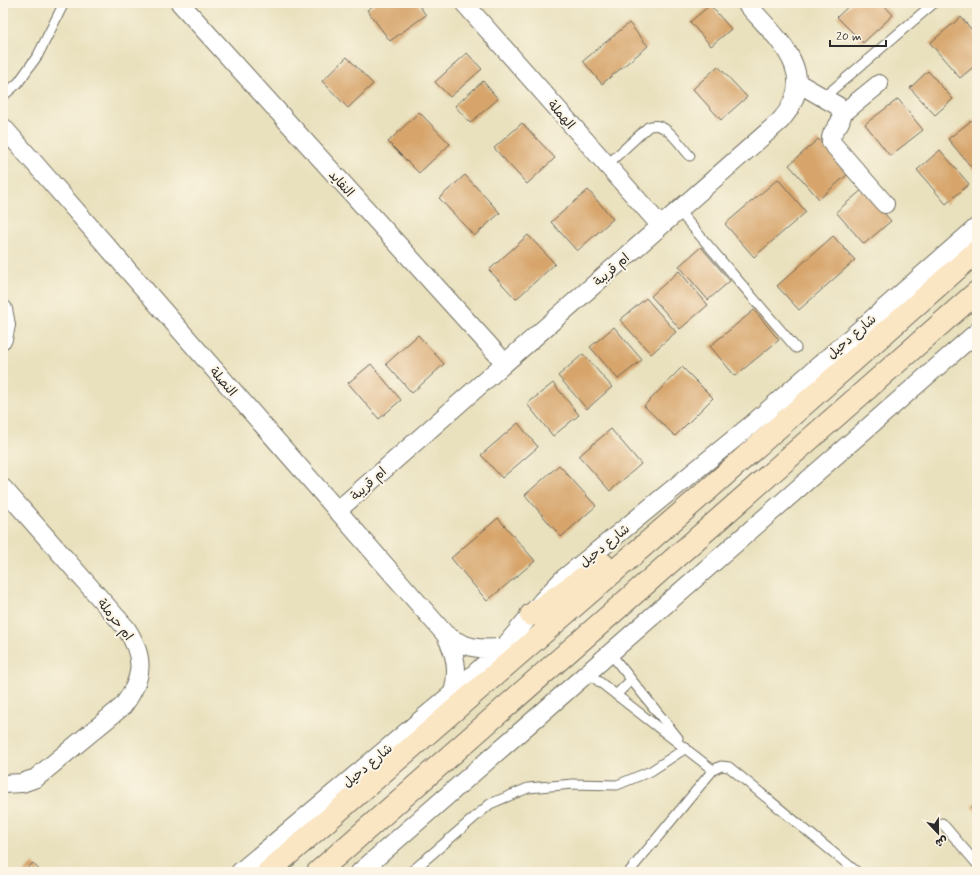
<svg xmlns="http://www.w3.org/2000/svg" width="980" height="875" font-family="Mynerve,'Playpen Sans Arabic',sans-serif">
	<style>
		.building { fill: #d7a56c }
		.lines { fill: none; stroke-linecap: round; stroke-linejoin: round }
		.service-casing { stroke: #6e6b5e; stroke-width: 11 }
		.minor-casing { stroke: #6e6b5e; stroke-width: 20 }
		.secondary-casing { stroke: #6e6b5e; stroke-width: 24 }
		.service { stroke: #fff; stroke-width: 9 }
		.minor { stroke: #fff; stroke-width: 18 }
		.secondary { stroke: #fbe6c4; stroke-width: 22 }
		.labels { text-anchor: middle; stroke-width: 4; stroke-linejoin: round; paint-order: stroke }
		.street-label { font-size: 13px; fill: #2b2b2b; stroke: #fcf5e5 }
	</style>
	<rect width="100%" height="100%" fill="#fcf5e5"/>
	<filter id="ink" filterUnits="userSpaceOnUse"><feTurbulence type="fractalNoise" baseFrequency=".025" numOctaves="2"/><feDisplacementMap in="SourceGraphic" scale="8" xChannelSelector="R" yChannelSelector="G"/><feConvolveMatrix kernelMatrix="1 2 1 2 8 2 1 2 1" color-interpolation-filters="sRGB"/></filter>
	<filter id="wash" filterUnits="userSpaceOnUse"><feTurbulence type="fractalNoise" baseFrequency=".012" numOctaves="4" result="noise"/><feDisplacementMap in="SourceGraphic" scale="16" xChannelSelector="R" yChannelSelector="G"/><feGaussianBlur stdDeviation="0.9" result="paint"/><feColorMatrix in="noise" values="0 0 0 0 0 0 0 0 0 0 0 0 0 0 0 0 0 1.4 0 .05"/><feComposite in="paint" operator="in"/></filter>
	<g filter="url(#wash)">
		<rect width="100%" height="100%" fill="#e9e1be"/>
		<g id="blocks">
			<path class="building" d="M 377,3 L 417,3 L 426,15 L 390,41 L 367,10 Z
				M 852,3 L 882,3 L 893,15 L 863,43 L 837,17 Z
				M 710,5 L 731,29 L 711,46 L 690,22 Z
				M 961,17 L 977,36 L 977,64 L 960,78 L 930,43 Z
				M 629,23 L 648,46 L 602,84 L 583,61 Z
				M 467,53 L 482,69 L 450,97 L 435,82 Z
				M 347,57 L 373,84 L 348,108 L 322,81 Z
				M 718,66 L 747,97 L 721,120 L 693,89 Z
				M 928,71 L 953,99 L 935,115 L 910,88 Z
				M 483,81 L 498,99 L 470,123 L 455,106 Z
				M 898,99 L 923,130 L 890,156 L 865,124 Z
				M 419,112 L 450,144 L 419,173 L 388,142 Z
				M 972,120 L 977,126 L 977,174 L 948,139 Z
				M 522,123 L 555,158 L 527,184 L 494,148 Z
				M 818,139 L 848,174 L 819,199 L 789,165 Z
				M 940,150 L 969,184 L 946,204 L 917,170 Z
				M 465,175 L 500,213 L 474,236 L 439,198 Z
				M 778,179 L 806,212 L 754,257 L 725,224 Z
				M 863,189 L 891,221 L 864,244 L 836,212 Z
				M 588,190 L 613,219 L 577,251 L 551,222 Z
				M 528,235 L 555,264 L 516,299 L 489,270 Z
				M 833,236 L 855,260 L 799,310 L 777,286 Z
				M 701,247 L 730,281 L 708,300 L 679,266 Z
				M 679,271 L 708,305 L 680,329 L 651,296 Z
				M 646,298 L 676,332 L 651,354 L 620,320 Z
				M 754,310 L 779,340 L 735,376 L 710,346 Z
				M 614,327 L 642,360 L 618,379 L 590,347 Z
				M 418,335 L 444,364 L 412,393 L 386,364 Z
				M 583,354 L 612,387 L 587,409 L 558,376 Z
				M 371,364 L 401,400 L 379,419 L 348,383 Z
				M 682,367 L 713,398 L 675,436 L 644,406 Z
				M 553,383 L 579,415 L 553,436 L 527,404 Z
				M 518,423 L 538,447 L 502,478 L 481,455 Z
				M 611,429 L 641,464 L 610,491 L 579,456 Z
				M 559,465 L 596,506 L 561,537 L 525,495 Z
				M 498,518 L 535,561 L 487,601 L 451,558 Z
				M 977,801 L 977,812 L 971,807 Z
				M 33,863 L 41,872 L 23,872 Z"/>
		</g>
	</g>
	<g filter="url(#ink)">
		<use href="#blocks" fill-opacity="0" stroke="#6e6b5e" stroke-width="1"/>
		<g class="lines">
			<g class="service-casing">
				<path id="service" d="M 3,96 L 18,83 L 38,55 L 64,3
					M 824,97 L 934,3
					M 607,165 L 648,127 C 665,119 679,144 690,156
					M 678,210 L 796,348
					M 610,653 L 678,738
					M 588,673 L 713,770
					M 616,695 L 631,680
					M 942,823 L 977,864
					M 411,872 L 490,804 L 528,788 L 573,784 L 617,785 L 651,771 L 686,748
					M 629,872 L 713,770 L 721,766 L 729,767 L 857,872"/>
			</g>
			<g class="minor-casing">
				<path id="minor" d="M 180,3 L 505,363
					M 464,3 L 660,225
					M 798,83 L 838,106 C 849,125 829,127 831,142 L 885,204
					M 842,114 L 879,84
					M 3,127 L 445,634 C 456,654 459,671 453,693
					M 3,309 L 6,325 L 3,339
					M 3,488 L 126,628 C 145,657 144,678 123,706 L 36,778 L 22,783 L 3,784
					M 337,511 L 780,121 C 822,74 778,40 746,3
					M 445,634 C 464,648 481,651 504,647
					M 240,872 L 453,693 L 504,647 L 542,601 L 563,579 L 751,425 L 977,227
					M 360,872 L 977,332"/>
			</g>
			<g class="secondary-casing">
				<path id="secondary" d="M 531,615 L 603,564
					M 268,872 L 710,488 L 977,251
					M 318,872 L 977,292"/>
			</g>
			<use href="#service" class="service"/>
			<use href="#minor" class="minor"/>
			<use href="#secondary" class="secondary"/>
		</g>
	</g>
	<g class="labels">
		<g class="street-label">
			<text transform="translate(562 114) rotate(49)" y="5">الهملة</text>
			<text transform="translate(342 183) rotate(48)" y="5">النفايد</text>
			<text transform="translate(611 269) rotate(-41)" y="5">ام قريبة</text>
			<text transform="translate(851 336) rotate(-41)" y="5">شارع دحيل</text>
			<text transform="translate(224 381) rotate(49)" y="5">النصلة</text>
			<text transform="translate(368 483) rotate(-42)" y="5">ام قريبة</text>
			<text transform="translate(604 545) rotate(-39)" y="5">شارع دحيل</text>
			<text transform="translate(116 619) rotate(52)" y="5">ام حرملة</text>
			<text transform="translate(367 765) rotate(-40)" y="5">شارع دحيل</text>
		</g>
	</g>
	<rect width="980" height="875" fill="none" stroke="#fcf5e5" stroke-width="16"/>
	<g transform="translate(938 833) rotate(158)" stroke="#fcf5e5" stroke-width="3" paint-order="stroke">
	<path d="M0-3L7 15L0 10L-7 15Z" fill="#2b2b2b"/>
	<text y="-6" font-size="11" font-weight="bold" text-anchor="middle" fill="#2b2b2b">ش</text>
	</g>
	<path d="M830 40v6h56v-6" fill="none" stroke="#2b2b2b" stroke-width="2"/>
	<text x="836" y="40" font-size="12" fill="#2b2b2b" stroke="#fcf5e5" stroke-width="3" paint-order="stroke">20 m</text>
</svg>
